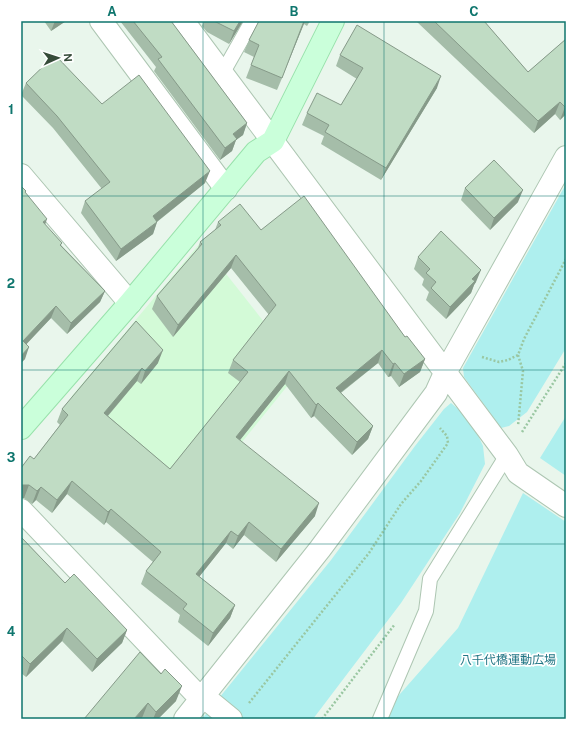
<svg xmlns="http://www.w3.org/2000/svg" width="587" height="740" font-family="'Public Sans','Noto Sans JP',sans-serif">
	<style>
		.commercial { fill: #d3fad7 }
		.green { fill: #aeefee }
		.lines { fill: none; stroke-linecap: round; stroke-linejoin: round }
		.lane-casing { stroke: #adc6b2; stroke-width: 16 }
		.street-casing { stroke: #adc6b2; stroke-width: 24 }
		.secondary-casing { stroke: #98e2ab; stroke-width: 24 }
		.path { stroke: #9ac7a2; stroke-width: 2.5; stroke-dasharray: 2 2; stroke-linecap: butt }
		.lane { stroke: #fff; stroke-width: 14 }
		.street { stroke: #fff; stroke-width: 22 }
		.secondary { stroke: #caffda; stroke-width: 22 }
		.wall { fill: #a5bda9 }
		.shaded-wall { fill: #869a89 }
		.building { fill: #c0dcc4; stroke: #869a89 }
		.grid { fill: none; stroke: #0f766e; stroke-width: 1; stroke-opacity: 0.55 }
		.labels { text-anchor: middle; stroke-width: 3.5; stroke-linejoin: round; paint-order: stroke }
		.park-label { font-size: 12px; fill: #217685; stroke: #fff }
		.neatline { fill: none; stroke: #0f766e; stroke-width: 1.5 }
		.grid-label { font-size: 13px; text-anchor: middle; font-weight: bold; fill: #0f766e }
	</style>
	<rect width="100%" height="100%" fill="#e9f6ec"/>
	<path class="commercial" d="M 201,242 L 301,369 L 196,499 L 71,397 Z"/>
	<path class="green" d="M 566,184 L 566,348 L 527,412 L 509,426 L 501,428 L 464,377 L 463,368 Z
		M 451,403 L 464,414 L 476,431 L 483,446 L 485,464 L 460,513 L 401,603 L 313,719 L 202,719 L 331,560 L 415,446 L 444,409 Z
		M 566,416 L 566,476 L 540,458 Z
		M 523,493 L 566,522 L 566,719 L 378,719 L 458,628 Z"/>
	<g class="lines">
		<g class="lane-casing">
			<path id="lane" d="M 222,74 L 252,21
				M 380,719 L 426,611 L 430,579 L 507,455"/>
		</g>
		<g class="street-casing">
			<path id="street" d="M 101,21 L 226,189
				M 183,21 L 507,455 L 518,473 L 566,506
				M 21,175 L 130,303
				M 21,510 L 201,699
				M 203,696 L 231,719
				M 185,719 L 320,549 L 436,393 L 445,373 L 566,157"/>
		</g>
		<g class="secondary-casing">
			<path id="secondary" d="M 21,428 L 130,303 L 256,152 L 273,141 L 333,21"/>
		</g>
		<path class="path" d="M 518,355 L 523,371 L 518,426
			M 482,357 L 499,362 L 508,360 L 518,355 L 524,339 L 566,259
			M 522,432 L 566,363
			M 249,703 L 369,553 L 401,504 L 421,481 L 448,443 L 447,436 L 440,428
			M 322,719 L 395,624"/>
		<use href="#lane" class="lane"/>
		<use href="#street" class="street"/>
		<use href="#secondary" class="secondary"/>
	</g>
	<path class="wall" d="M 44,21 L 66,21 L 51,31 Z
		M 120,21 L 171,21 L 247,123 L 243,135 L 236,140 L 232,151 L 220,160 L 154,71 L 156,67 Z
		M 204,21 L 243,21 L 229,44 L 207,32 L 202,26 Z
		M 259,21 L 310,21 L 307,26 L 304,24 L 277,90 L 246,78 L 254,57 L 244,52 L 249,40 Z
		M 416,21 L 484,21 L 528,72 L 566,39 L 566,114 L 560,120 L 555,114 L 534,133 Z
		M 340,55 L 437,88 L 381,180 L 321,144 L 324,136 L 302,125 L 307,113 L 341,105 L 357,79 L 336,66 Z
		M 26,83 L 102,104 L 205,183 L 157,222 L 153,234 L 116,261 L 81,213 L 85,201 L 102,189 L 53,128 L 21,95 Z
		M 21,186 L 26,191 L 25,193 L 45,225 L 62,243 L 61,245 L 105,291 L 100,302 L 67,334 L 51,318 L 26,344 L 25,359 L 21,363 Z
		M 465,188 L 518,202 L 490,230 L 461,200 Z
		M 218,222 L 261,230 L 405,337 L 425,359 L 420,372 L 399,387 L 391,376 L 388,377 L 378,363 L 341,393 L 373,426 L 368,439 L 352,455 L 314,416 L 311,418 L 285,384 L 240,440 L 315,516 L 276,562 L 244,535 L 233,549 L 226,543 L 199,577 L 235,605 L 230,618 L 208,646 L 178,622 L 180,615 L 141,584 L 146,571 L 153,562 L 106,522 L 104,525 L 67,494 L 52,513 L 36,500 L 32,504 L 24,498 L 21,498 L 21,468 L 34,459 L 60,425 L 57,422 L 62,409 L 136,321 L 158,363 L 141,384 L 137,381 L 108,416 L 170,469 L 240,382 L 228,373 L 233,360 L 269,315 L 231,268 L 173,337 L 152,309 L 157,296 L 198,248 L 200,242 L 215,230 Z
		M 418,257 L 476,282 L 474,285 L 471,293 L 446,319 L 426,300 L 429,292 L 422,285 L 424,279 L 414,269 Z
		M 21,537 L 65,583 L 127,630 L 122,643 L 92,672 L 62,641 L 26,677 L 21,673 Z
		M 140,652 L 176,701 L 158,719 L 143,719 L 142,718 Z"/>
	<path class="shaded-wall" d="M 55,21 L 66,21 L 51,31 Z
		M 240,21 L 243,21 L 229,44 L 234,31 Z
		M 304,21 L 305,21 L 277,90 L 282,78 Z
		M 441,76 L 437,88 L 381,180 L 386,168 Z
		M 560,102 L 555,114 L 534,133 L 538,121 Z
		M 566,106 L 566,114 L 560,120 L 565,107 Z
		M 247,123 L 243,135 L 236,140 L 232,151 L 220,160 L 225,148 L 233,134 Z
		M 210,171 L 205,183 L 149,228 L 153,216 Z
		M 523,190 L 518,202 L 490,230 L 494,218 Z
		M 47,219 L 43,231 L 43,222 Z
		M 157,222 L 153,234 L 116,261 L 121,249 Z
		M 236,255 L 231,268 L 173,337 L 178,325 Z
		M 481,270 L 476,282 L 474,285 L 471,293 L 446,319 L 450,307 L 472,279 Z
		M 105,291 L 100,302 L 67,334 L 71,323 Z
		M 56,306 L 51,318 L 21,350 L 23,341 Z
		M 29,347 L 25,359 L 21,363 L 21,356 Z
		M 163,350 L 158,363 L 141,384 L 145,371 Z
		M 382,350 L 378,363 L 331,400 L 336,388 Z
		M 425,359 L 420,372 L 399,387 L 404,374 Z
		M 395,363 L 391,376 L 388,377 L 393,364 Z
		M 142,368 L 137,381 L 99,426 L 104,413 Z
		M 289,371 L 285,384 L 232,450 L 236,437 Z
		M 318,403 L 314,416 L 311,418 L 316,405 Z
		M 373,426 L 368,439 L 352,455 L 357,442 Z
		M 72,481 L 67,494 L 52,513 L 57,500 Z
		M 22,485 L 29,485 L 24,498 L 21,498 L 21,486 Z
		M 41,487 L 36,500 L 32,504 L 37,491 Z
		M 319,503 L 315,516 L 276,562 L 281,549 Z
		M 111,509 L 106,522 L 104,525 L 108,512 Z
		M 249,522 L 244,535 L 233,549 L 238,536 Z
		M 231,531 L 226,543 L 191,587 L 196,574 Z
		M 235,605 L 230,618 L 208,646 L 213,633 Z
		M 67,628 L 62,641 L 26,677 L 30,664 Z
		M 127,630 L 122,643 L 92,672 L 97,659 Z
		M 182,686 L 176,701 L 158,719 L 153,719 L 156,712 Z
		M 148,703 L 142,718 L 141,719 L 134,719 Z"/>
	<path class="building" d="M 133,21 L 171,21 L 247,123 L 233,134 L 237,139 L 225,148 L 158,59 L 162,57 Z
		M 214,21 L 240,21 L 234,31 Z
		M 259,21 L 304,21 L 282,78 L 251,65 L 259,45 L 249,40 Z
		M 434,21 L 484,21 L 528,72 L 566,39 L 566,106 L 565,107 L 560,102 L 538,121 Z
		M 357,25 L 441,76 L 386,168 L 325,132 L 329,125 L 307,113 L 317,93 L 341,105 L 363,68 L 340,55 Z
		M 55,55 L 102,104 L 139,75 L 210,171 L 153,216 L 157,222 L 121,249 L 85,201 L 110,182 L 57,116 L 26,83 Z
		M 494,160 L 523,190 L 494,218 L 465,188 Z
		M 21,186 L 26,191 L 25,192 L 47,219 L 43,222 L 62,243 L 60,245 L 105,291 L 71,323 L 56,306 L 23,341 L 29,347 L 21,356 Z
		M 304,196 L 405,337 L 407,336 L 425,359 L 404,374 L 395,363 L 393,364 L 382,350 L 336,388 L 373,426 L 357,442 L 318,403 L 316,405 L 289,371 L 236,437 L 319,503 L 281,549 L 249,522 L 238,536 L 231,531 L 196,574 L 235,605 L 213,633 L 183,609 L 187,604 L 146,571 L 161,552 L 111,509 L 108,512 L 72,481 L 57,500 L 41,487 L 37,491 L 29,485 L 22,485 L 21,486 L 21,468 L 30,456 L 34,459 L 68,415 L 62,409 L 136,321 L 163,350 L 145,371 L 142,368 L 104,413 L 170,469 L 248,372 L 233,360 L 276,305 L 236,255 L 178,325 L 157,296 L 202,244 L 200,242 L 221,225 L 218,222 L 240,204 L 261,230 Z
		M 441,231 L 481,270 L 472,279 L 475,281 L 450,307 L 431,288 L 436,282 L 426,273 L 430,269 L 418,257 Z
		M 21,537 L 65,583 L 74,574 L 127,630 L 97,659 L 67,628 L 30,664 L 21,655 L 21,605 L 22,604 L 21,602 Z
		M 140,652 L 161,674 L 165,669 L 182,686 L 156,712 L 148,703 L 134,719 L 84,719 Z"/>
	<path class="grid" d="M 203,21 L 203,719M 384,21 L 384,719M 21,196 L 566,196M 21,370 L 566,370M 21,544 L 566,544"/>
	<g class="labels">
		<g class="park-label">
			<text x="508" y="664">八千代橋運動広場</text>
		</g>
	</g>
	<rect width="587" height="740" fill="none" stroke="#ffffff" stroke-width="44"/>
	<g transform="translate(58 58) rotate(87)" stroke="#ffffff" stroke-width="3" paint-order="stroke">
	<path d="M0-3L7 15L0 10L-7 15Z" fill="#364b39"/>
	<text y="-6" font-size="11" font-weight="bold" text-anchor="middle" fill="#364b39">N</text>
	</g>
	<rect x="22" y="22" width="543" height="696" class="neatline"/>
	<g class="grid-label">
		<text x="112" y="16">A</text>
		<text x="294" y="16">B</text>
		<text x="474" y="16">C</text>
		<text x="11" y="114">1</text>
		<text x="11" y="288">2</text>
		<text x="11" y="462">3</text>
		<text x="11" y="636">4</text>
	</g>
</svg>
